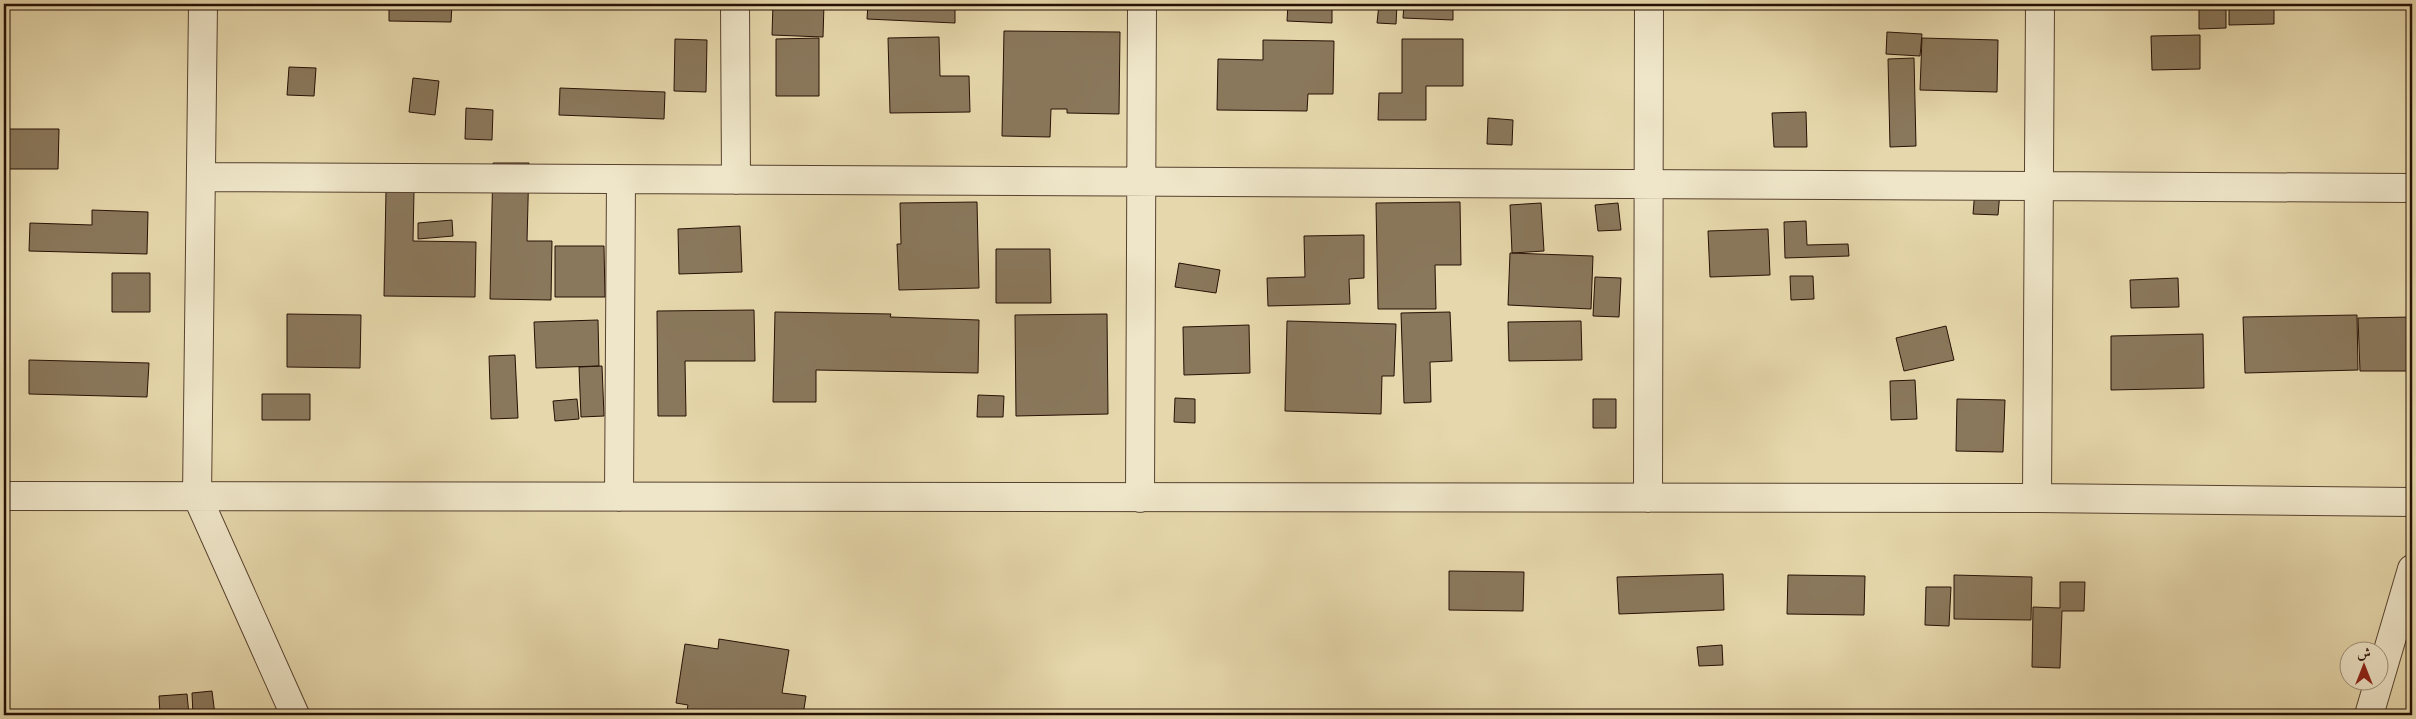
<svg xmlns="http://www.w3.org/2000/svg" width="2416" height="719" font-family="'EB Garamond',Amiri,serif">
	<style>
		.building { fill: #8a785c; stroke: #271005 }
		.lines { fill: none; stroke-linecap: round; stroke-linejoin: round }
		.street-casing { stroke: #57422f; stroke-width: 30 }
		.street { stroke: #efe6c9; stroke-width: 28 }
	</style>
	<rect width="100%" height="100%" fill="#e6d8ac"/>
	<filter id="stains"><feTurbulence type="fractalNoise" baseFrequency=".004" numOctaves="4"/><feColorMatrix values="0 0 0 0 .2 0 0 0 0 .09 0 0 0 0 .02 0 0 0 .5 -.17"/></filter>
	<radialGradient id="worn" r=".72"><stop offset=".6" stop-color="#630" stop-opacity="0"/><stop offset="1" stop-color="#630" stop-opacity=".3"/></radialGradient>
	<path class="building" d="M 266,4 L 301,4 L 266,7 Z
		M 389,4 L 452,4 L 451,22 L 389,21 Z
		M 773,4 L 824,4 L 823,37 L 772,35 Z
		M 868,4 L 955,4 L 955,23 L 867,19 Z
		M 1288,4 L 1332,4 L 1332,23 L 1287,21 Z
		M 1379,4 L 1397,4 L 1396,24 L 1377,23 Z
		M 1404,4 L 1453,4 L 1453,20 L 1403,18 Z
		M 2111,4 L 2178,4 L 2111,5 Z
		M 2229,4 L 2274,4 L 2274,24 L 2229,25 Z
		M 2226,6 L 2226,28 L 2199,29 L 2199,8 Z
		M 1004,31 L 1120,32 L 1119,114 L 1067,113 L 1067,109 L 1051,109 L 1050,137 L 1002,136 Z
		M 1887,32 L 1922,34 L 1920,56 L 1886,54 Z
		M 2200,35 L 2200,69 L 2152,70 L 2151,36 Z
		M 939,37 L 940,76 L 969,76 L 970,112 L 890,113 L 888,38 Z
		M 819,38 L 819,96 L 776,96 L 776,39 Z
		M 1922,38 L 1998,40 L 1997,92 L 1920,90 Z
		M 675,39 L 707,40 L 706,92 L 674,91 Z
		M 1402,39 L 1463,39 L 1463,86 L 1426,86 L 1426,120 L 1378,120 L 1379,93 L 1402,93 Z
		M 1263,40 L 1334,41 L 1333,94 L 1308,94 L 1307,111 L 1217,110 L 1218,59 L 1263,60 Z
		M 1914,58 L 1916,146 L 1890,147 L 1888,59 Z
		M 289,67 L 316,68 L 314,96 L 287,95 Z
		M 413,78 L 439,81 L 435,115 L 409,112 Z
		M 560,88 L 665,92 L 664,119 L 559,115 Z
		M 466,108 L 493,110 L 492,140 L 465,139 Z
		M 1806,112 L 1807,147 L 1774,147 L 1772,113 Z
		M 1488,118 L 1513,120 L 1512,145 L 1487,144 Z
		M 4,129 L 59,129 L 58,169 L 4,169 Z
		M 493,163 L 529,163 L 527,241 L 552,241 L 551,300 L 490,299 Z
		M 1975,190 L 2000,192 L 1998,215 L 1973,214 Z
		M 386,191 L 414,191 L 413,241 L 476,242 L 475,297 L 384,296 Z
		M 977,202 L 979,288 L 899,290 L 897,244 L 901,244 L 900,203 Z
		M 1460,202 L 1461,265 L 1435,265 L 1436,309 L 1378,309 L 1376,203 Z
		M 1541,203 L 1544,251 L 1512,253 L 1510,205 Z
		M 1618,203 L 1621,230 L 1598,231 L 1595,205 Z
		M 92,210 L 148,212 L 147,254 L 29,251 L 30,223 L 92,225 Z
		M 452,220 L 453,236 L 418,239 L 418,223 Z
		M 1806,221 L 1807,245 L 1848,244 L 1849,256 L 1785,258 L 1784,222 Z
		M 740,226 L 742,272 L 679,274 L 678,229 Z
		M 1768,229 L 1770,275 L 1710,277 L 1708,231 Z
		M 1364,235 L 1364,278 L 1349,279 L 1350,304 L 1268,306 L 1267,278 L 1305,277 L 1304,236 Z
		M 555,246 L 604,246 L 605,297 L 555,297 Z
		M 996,249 L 1050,249 L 1051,303 L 996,303 Z
		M 1510,253 L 1593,256 L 1591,309 L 1508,305 Z
		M 1179,263 L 1220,270 L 1216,293 L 1175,287 Z
		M 112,273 L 150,273 L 150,312 L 112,312 Z
		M 1790,276 L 1813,276 L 1814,299 L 1791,300 Z
		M 1595,277 L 1621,278 L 1619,317 L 1593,316 Z
		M 2178,278 L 2179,307 L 2131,308 L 2130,280 Z
		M 754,310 L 755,361 L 685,361 L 686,416 L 658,416 L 657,311 Z
		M 775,312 L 891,314 L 890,317 L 979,320 L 978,373 L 816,370 L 816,402 L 773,402 Z
		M 1450,312 L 1452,361 L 1430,362 L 1431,402 L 1404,403 L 1401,313 Z
		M 287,314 L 361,315 L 360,368 L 287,367 Z
		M 1107,314 L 1108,414 L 1016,416 L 1015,315 Z
		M 2357,315 L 2358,370 L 2245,373 L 2243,317 Z
		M 2412,317 L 2412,371 L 2360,371 L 2358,318 Z
		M 598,320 L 599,366 L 536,368 L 534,322 Z
		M 1287,321 L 1396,324 L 1394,376 L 1382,376 L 1381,414 L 1285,411 Z
		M 1581,321 L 1582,360 L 1509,361 L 1508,322 Z
		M 1249,325 L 1250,373 L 1184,375 L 1183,327 Z
		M 1946,326 L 1954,360 L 1904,371 L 1896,338 Z
		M 2203,334 L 2204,388 L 2111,390 L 2111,336 Z
		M 515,355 L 518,418 L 491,419 L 489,356 Z
		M 29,360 L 149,363 L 147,397 L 29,394 Z
		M 602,366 L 604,416 L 581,417 L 579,367 Z
		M 1915,380 L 1917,419 L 1891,420 L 1890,381 Z
		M 262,394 L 310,394 L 310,420 L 262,420 Z
		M 978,395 L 1004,396 L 1003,417 L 977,417 Z
		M 1175,398 L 1195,399 L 1195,423 L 1174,422 Z
		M 577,399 L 579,419 L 555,421 L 553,401 Z
		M 1593,399 L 1616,399 L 1616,428 L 1593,428 Z
		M 1957,399 L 2005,400 L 2003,452 L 1956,451 Z
		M 1449,571 L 1524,572 L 1523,611 L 1449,610 Z
		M 1723,574 L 1724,610 L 1619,614 L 1617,577 Z
		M 1788,575 L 1865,576 L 1864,615 L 1787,614 Z
		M 1954,575 L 2032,577 L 2031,620 L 1954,619 Z
		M 2060,582 L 2085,582 L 2084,611 L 2062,611 L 2060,668 L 2032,667 L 2033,607 L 2060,608 Z
		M 1926,587 L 1951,587 L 1949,626 L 1925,625 Z
		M 719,639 L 789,650 L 782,693 L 806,696 L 803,715 L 686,715 L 688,705 L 676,703 L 685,644 L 718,649 Z
		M 1722,645 L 1723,665 L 1699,666 L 1697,647 Z
		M 212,691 L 215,715 L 193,715 L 192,693 Z
		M 187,694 L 189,715 L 160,715 L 159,696 Z
		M 251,710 L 251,715 L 225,715 L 225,711 Z"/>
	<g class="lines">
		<g class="street-casing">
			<path id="street" d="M 203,4 L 197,496 L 295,715
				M 735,4 L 736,180
				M 201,177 L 2412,188
				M 4,496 L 2037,498 L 2412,502
				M 619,497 L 621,180
				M 1140,498 L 1142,4
				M 1648,498 L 1649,4
				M 2037,498 L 2040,4
				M 2369,715 L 2412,569"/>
		</g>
		<use href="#street" class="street"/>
	</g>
	<rect width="2416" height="719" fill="none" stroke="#e6d8ac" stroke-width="20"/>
	<rect x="5" y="5" width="2406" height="709" fill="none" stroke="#271005" stroke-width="2.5"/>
	<rect x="10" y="10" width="2396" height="699" fill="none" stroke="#271005"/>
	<g transform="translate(2364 666)"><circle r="24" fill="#efe6c9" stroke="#9f907b"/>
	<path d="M0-4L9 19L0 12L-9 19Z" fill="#8f2418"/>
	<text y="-8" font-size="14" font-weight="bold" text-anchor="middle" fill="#271005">ش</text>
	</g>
	<rect width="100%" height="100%" filter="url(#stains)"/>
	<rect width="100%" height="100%" fill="url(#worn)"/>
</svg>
